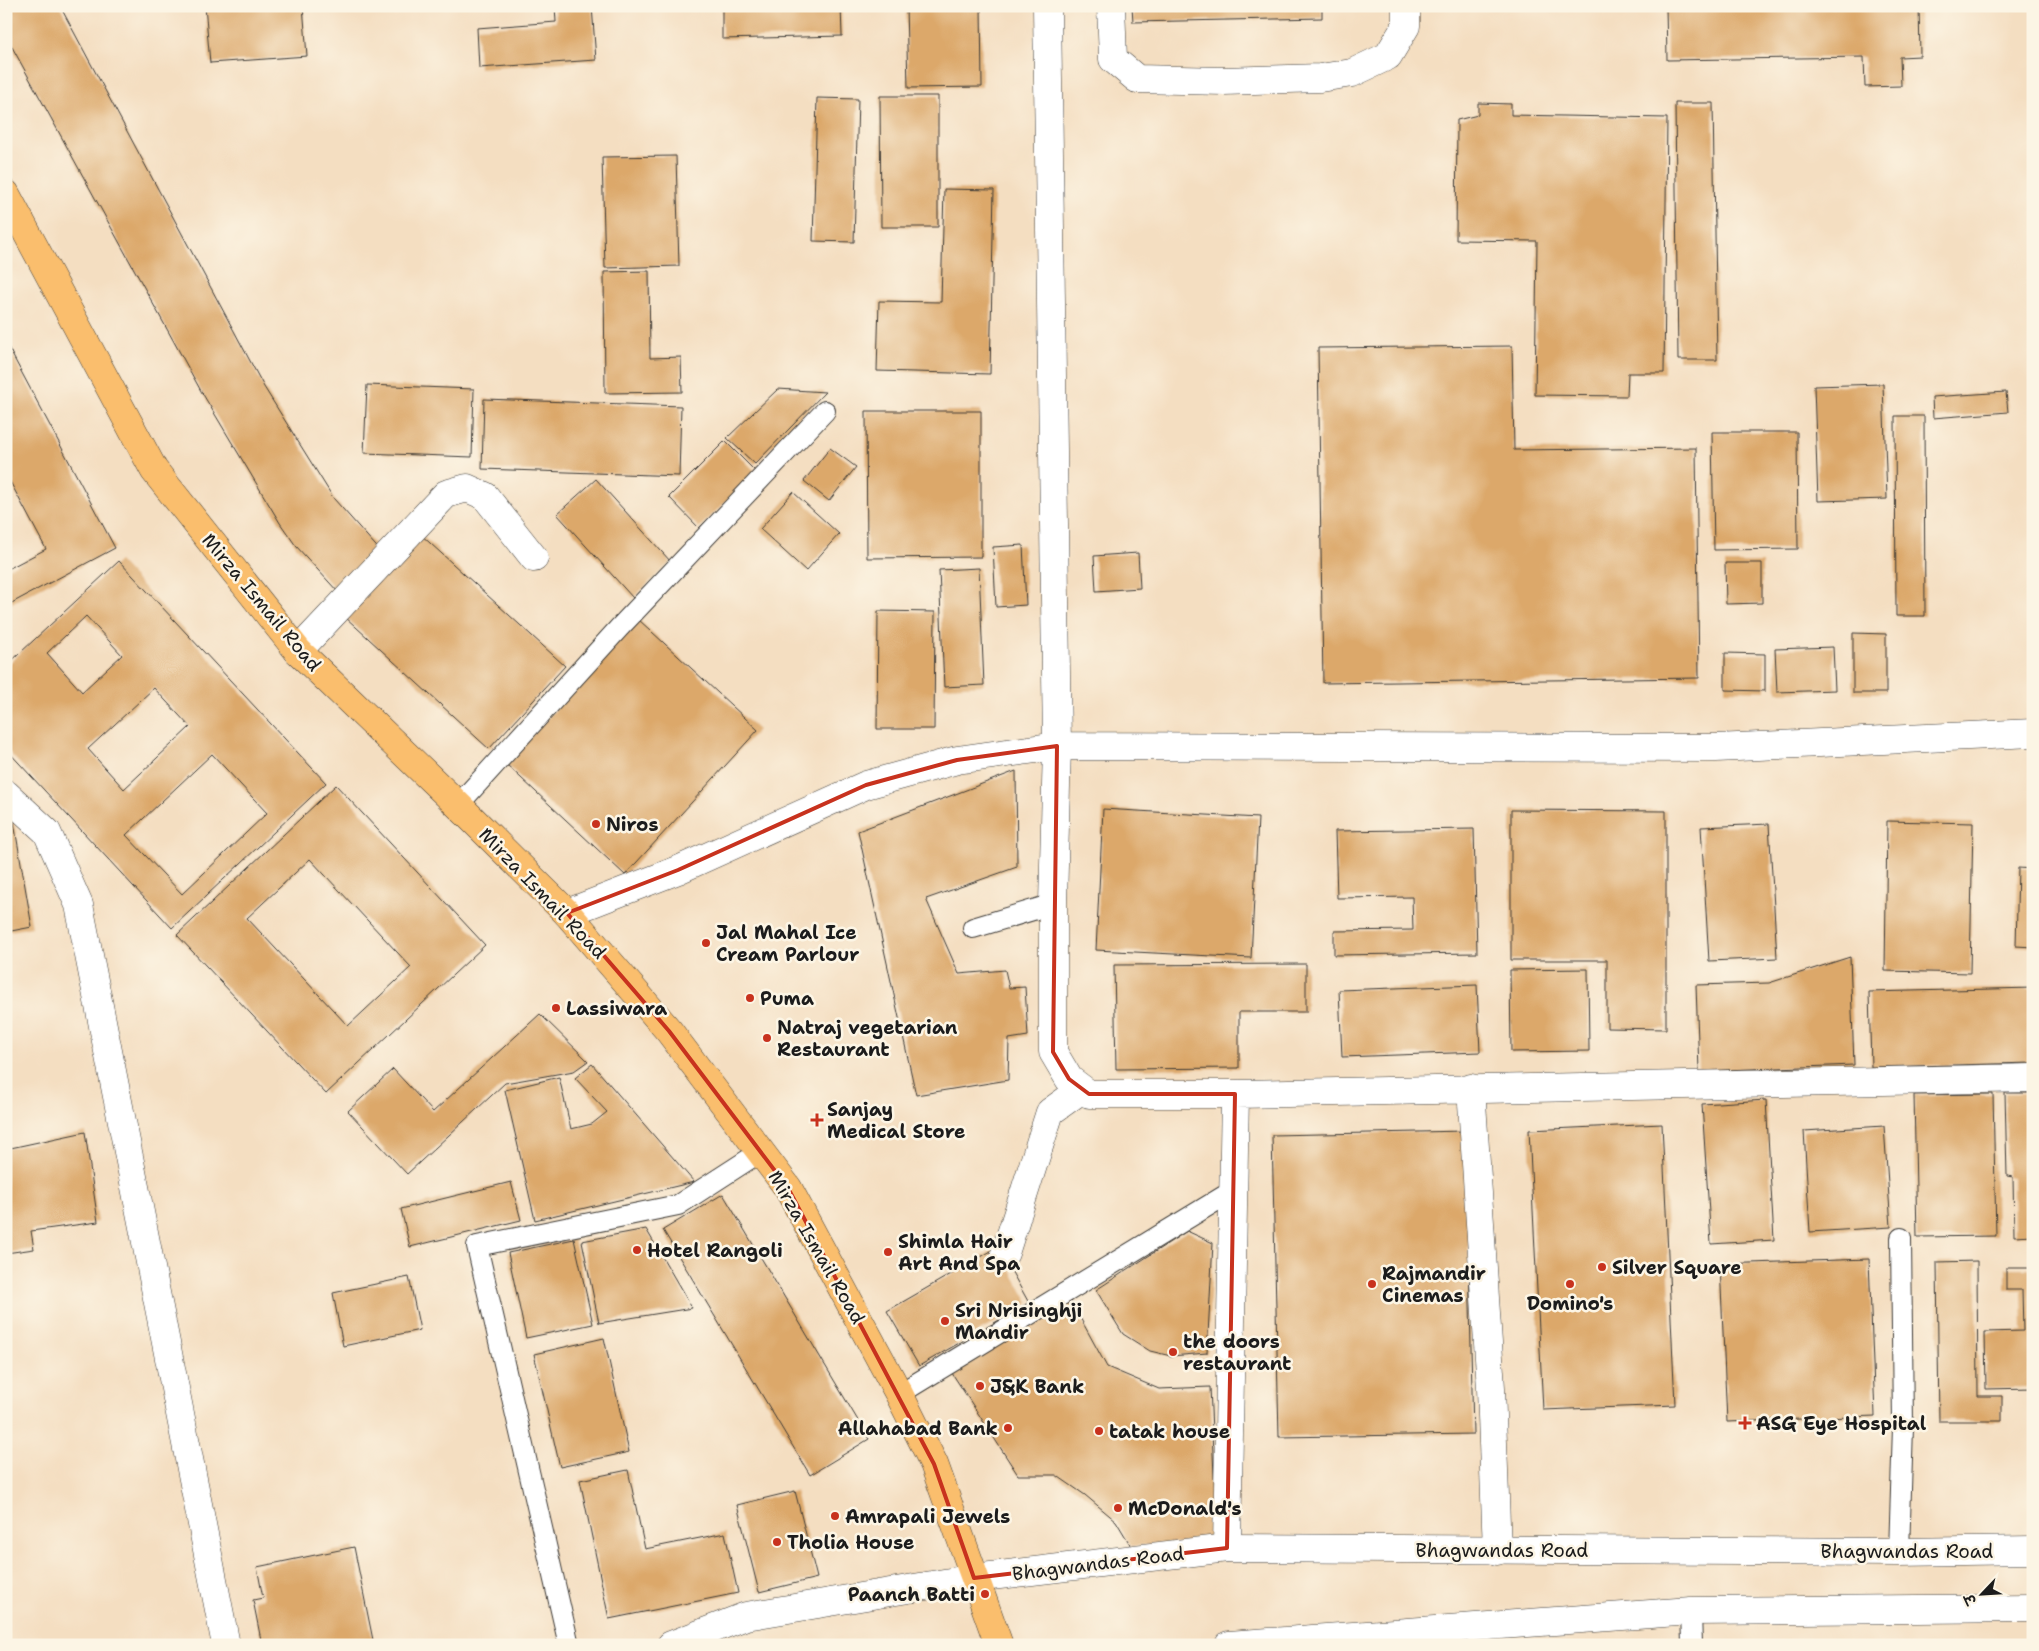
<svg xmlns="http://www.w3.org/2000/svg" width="2039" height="1651" font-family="'Shantell Sans','Playpen Sans Deva',sans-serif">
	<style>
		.building { fill: #dca86a; fill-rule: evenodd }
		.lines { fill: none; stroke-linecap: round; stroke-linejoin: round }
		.service-casing { stroke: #3c3935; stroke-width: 22 }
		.minor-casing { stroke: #3c3935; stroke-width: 29 }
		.tertiary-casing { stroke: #3c3935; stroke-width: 29 }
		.trunk-casing { stroke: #3c3935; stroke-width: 29 }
		.service { stroke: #fff; stroke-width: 20 }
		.minor { stroke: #fff; stroke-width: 28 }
		.tertiary { stroke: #fff; stroke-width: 28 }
		.trunk { stroke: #fabe6d; stroke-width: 28 }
		.marked { fill: none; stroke: #c8321e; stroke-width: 4; stroke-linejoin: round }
		.poi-dot { fill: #c8321e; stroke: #fcf5e5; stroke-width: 2 }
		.labels { text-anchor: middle; stroke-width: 5; stroke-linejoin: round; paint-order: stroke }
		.street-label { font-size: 19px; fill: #1c1c1c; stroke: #fcf5e5 }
		.poi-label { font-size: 19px; font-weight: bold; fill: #1c1c1c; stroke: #fcf5e5; text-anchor: start }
	</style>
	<rect width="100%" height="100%" fill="#fcf5e5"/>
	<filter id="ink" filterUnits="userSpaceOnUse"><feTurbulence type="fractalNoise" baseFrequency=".02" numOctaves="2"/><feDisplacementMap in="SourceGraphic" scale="10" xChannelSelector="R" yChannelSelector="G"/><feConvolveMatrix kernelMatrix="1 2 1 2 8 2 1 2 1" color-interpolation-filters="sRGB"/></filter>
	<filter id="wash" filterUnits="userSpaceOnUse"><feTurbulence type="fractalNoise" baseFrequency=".0096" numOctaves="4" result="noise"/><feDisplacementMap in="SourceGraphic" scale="20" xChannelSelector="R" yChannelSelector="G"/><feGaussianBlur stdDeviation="1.12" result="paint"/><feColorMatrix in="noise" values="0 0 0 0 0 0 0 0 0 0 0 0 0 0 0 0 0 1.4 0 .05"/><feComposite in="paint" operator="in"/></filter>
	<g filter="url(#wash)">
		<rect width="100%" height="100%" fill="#f4dec1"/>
		<g id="blocks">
			<path class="building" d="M 6,6 L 60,6 L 264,387 L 334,499 L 383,554 L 339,593 L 296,546 L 280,523 L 201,391 L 6,36 Z
				M 205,6 L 303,6 L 307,56 L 210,63 Z
				M 555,6 L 592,6 L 596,60 L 479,68 L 477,28 L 556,22 Z
				M 722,6 L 841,6 L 842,36 L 722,39 Z
				M 906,6 L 981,6 L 982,87 L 908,88 Z
				M 1132,6 L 1322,6 L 1322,18 L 1133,22 Z
				M 1666,6 L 1919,6 L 1920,56 L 1900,57 L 1901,86 L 1865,87 L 1864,57 L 1667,60 Z
				M 880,96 L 938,96 L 938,227 L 881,227 Z
				M 817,98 L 858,99 L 854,242 L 813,241 Z
				M 1478,103 L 1511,104 L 1511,115 L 1667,118 L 1664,373 L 1628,373 L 1627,396 L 1535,395 L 1537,241 L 1456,240 L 1457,120 L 1478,115 Z
				M 1675,103 L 1713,103 L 1717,360 L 1678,360 Z
				M 676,156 L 679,266 L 605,268 L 602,157 Z
				M 944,189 L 994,190 L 990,374 L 877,371 L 879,301 L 941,302 Z
				M 649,271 L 650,358 L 681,357 L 682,392 L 605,393 L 604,272 Z
				M 6,343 L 115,548 L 6,606 L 6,570 L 46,549 L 6,474 Z
				M 1512,346 L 1514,450 L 1696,448 L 1699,678 L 1323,683 L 1318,348 Z
				M 1883,384 L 1887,499 L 1818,501 L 1814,386 Z
				M 367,385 L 474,389 L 472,457 L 364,453 Z
				M 778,389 L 825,392 L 755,464 L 727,438 Z
				M 2006,392 L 2008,412 L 1933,418 L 1932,397 Z
				M 484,399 L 681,406 L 679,476 L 482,469 Z
				M 866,411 L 981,411 L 981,557 L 867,558 Z
				M 1895,416 L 1924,416 L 1925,616 L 1896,616 Z
				M 1712,432 L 1797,432 L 1798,549 L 1714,550 Z
				M 725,441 L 756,472 L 699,528 L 669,497 Z
				M 830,448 L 856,467 L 829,501 L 804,481 Z
				M 596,479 L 671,562 L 633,598 L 557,514 Z
				M 793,492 L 839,534 L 806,571 L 760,529 Z
				M 419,533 L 565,666 L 489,749 L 344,616 Z
				M 1023,545 L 1026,605 L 996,607 L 993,547 Z
				M 1138,553 L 1140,588 L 1096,591 L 1094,556 Z
				M 119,561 L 326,783 L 172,928 L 6,749 L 6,666 ZM 86,616 L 122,655 L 82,692 L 47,653 ZM 154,688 L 190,727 L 124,789 L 88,749 ZM 212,754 L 267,813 L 182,894 L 126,835 Z
				M 1725,563 L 1762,563 L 1762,603 L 1726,604 Z
				M 979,568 L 984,685 L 944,687 L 939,570 Z
				M 878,611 L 935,612 L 934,729 L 877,729 Z
				M 638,619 L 758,730 L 625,875 L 506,764 Z
				M 1853,633 L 1886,634 L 1886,693 L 1853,693 Z
				M 1833,647 L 1835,690 L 1777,692 L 1775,649 Z
				M 1725,653 L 1765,654 L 1765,691 L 1725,690 Z
				M 1016,771 L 1017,867 L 926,899 L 959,974 L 1005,970 L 1009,988 L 1025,987 L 1028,1036 L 1009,1039 L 1008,1080 L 916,1095 L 858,831 Z
				M 336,785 L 485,945 L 326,1094 L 177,935 ZM 310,859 L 411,967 L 348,1026 L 247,918 Z
				M 6,805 L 11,805 L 32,927 L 6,932 Z
				M 1103,809 L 1258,818 L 1251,958 L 1096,950 Z
				M 1511,810 L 1666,811 L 1666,1029 L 1607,1028 L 1607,960 L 1511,960 Z
				M 1887,821 L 1973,823 L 1970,973 L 1885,971 Z
				M 1769,824 L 1777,958 L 1709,961 L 1701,827 Z
				M 1474,829 L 1477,953 L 1334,955 L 1334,931 L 1413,930 L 1412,897 L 1337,898 L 1335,831 Z
				M 2018,868 L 2033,869 L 2033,947 L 2016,946 Z
				M 1850,957 L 1854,1065 L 1699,1071 L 1696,985 L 1769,983 Z
				M 1306,964 L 1306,1012 L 1239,1012 L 1239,1068 L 1116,1069 L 1114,965 Z
				M 1588,969 L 1589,1051 L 1511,1052 L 1510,970 Z
				M 1477,985 L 1480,1052 L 1342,1057 L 1339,990 Z
				M 2033,988 L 2033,1063 L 1871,1067 L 1869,992 Z
				M 540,1014 L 588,1061 L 574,1071 L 505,1083 L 407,1174 L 348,1111 L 393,1069 L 433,1112 Z
				M 592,1064 L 694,1182 L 535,1220 L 505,1090 L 559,1077 L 571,1129 L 592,1124 L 607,1112 L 575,1078 Z
				M 2005,1093 L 2033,1093 L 2033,1235 L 2014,1236 L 2013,1177 L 2007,1176 Z
				M 1993,1094 L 1996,1236 L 1917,1237 L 1914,1095 Z
				M 1766,1100 L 1774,1240 L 1711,1244 L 1702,1104 Z
				M 1662,1124 L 1675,1405 L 1543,1410 L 1529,1130 Z
				M 1884,1126 L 1891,1227 L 1810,1232 L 1804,1131 Z
				M 1466,1131 L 1473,1434 L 1279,1437 L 1272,1135 Z
				M 85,1132 L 98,1222 L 31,1231 L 34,1249 L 6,1253 L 6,1149 Z
				M 511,1182 L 521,1220 L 410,1247 L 401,1209 Z
				M 723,1194 L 869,1439 L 810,1475 L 663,1230 Z
				M 646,1229 L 692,1308 L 599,1323 L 582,1241 Z
				M 1187,1231 L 1213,1243 L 1207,1353 L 1171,1356 L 1150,1351 L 1123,1334 L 1096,1290 Z
				M 574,1239 L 593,1324 L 526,1338 L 508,1253 Z
				M 998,1247 L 1029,1303 L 919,1366 L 887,1311 Z
				M 1869,1259 L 1875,1416 L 1727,1422 L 1720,1264 Z
				M 1977,1261 L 1978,1396 L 2002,1396 L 2002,1421 L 1939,1421 L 1937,1262 Z
				M 2006,1268 L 2033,1268 L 2033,1388 L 1986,1389 L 1985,1332 L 2023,1331 L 2022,1290 L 2006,1290 Z
				M 409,1277 L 420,1330 L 343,1346 L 333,1293 Z
				M 1071,1301 L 1107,1367 L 1159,1389 L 1210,1387 L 1217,1542 L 1131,1546 L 1116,1521 L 1085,1495 L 1056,1475 L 1018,1475 L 950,1370 Z
				M 604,1338 L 629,1452 L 560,1467 L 534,1354 Z
				M 628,1470 L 645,1549 L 725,1533 L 738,1593 L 609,1619 L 580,1480 Z
				M 795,1491 L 817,1578 L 759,1592 L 737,1505 Z
				M 354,1547 L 374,1645 L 262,1645 L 253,1600 L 263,1598 L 257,1567 Z"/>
		</g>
	</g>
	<g filter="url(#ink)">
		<use href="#blocks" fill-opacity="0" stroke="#3c3935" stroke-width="1"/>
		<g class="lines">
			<g class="service-casing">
				<path id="service" d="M 458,805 L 619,628 L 825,411
					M 973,928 L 1053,904
					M 899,1394 L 1234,1190
					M 1899,1552 L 1903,1427 L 1901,1238
					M 1691,1611 L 1692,1645
					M 569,1645 L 477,1246 L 678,1205 L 760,1152"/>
			</g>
			<g class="minor-casing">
				<path id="minor" d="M 1047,6 L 1057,746 L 1053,904 L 1053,1052 L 1069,1079 L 1089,1094 L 1235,1094 L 2033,1078
					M 1111,6 L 1113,59 L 1137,79 L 1224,81 L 1320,78 L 1352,73 L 1388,56 L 1406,26 L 1406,6
					M 298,651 L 446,494 L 467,488 L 485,496 L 534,558
					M 6,794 L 47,832 L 79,905 L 226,1645
					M 567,913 L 678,870 L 866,785 L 957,760 L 1057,746 L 1716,748 L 2033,733
					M 1471,1088 L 1491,1388 L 1497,1551
					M 1005,1253 L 1050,1112 L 1082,1089
					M 1227,1548 L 1235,1094"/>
			</g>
			<g class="tertiary-casing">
				<path id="tertiary" d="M 671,1645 L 746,1616 L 974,1578 L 1227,1548 L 1899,1552 L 2033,1550
					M 1229,1645 L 1691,1611 L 2033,1608"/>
			</g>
			<g class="trunk-casing">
				<path id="trunk" d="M 6,194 L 154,470 L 298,651 L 458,805 L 567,913 L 669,1031 L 788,1188 L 899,1394 L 934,1464 L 999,1645"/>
			</g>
			<use href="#service" class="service"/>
			<use href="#minor" class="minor"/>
			<use href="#tertiary" class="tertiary"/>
			<use href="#trunk" class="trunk"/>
		</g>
	</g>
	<path class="marked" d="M 1057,746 L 1053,1052 L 1069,1079 L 1089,1094 L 1235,1094 L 1227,1548 L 974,1578 L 934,1464 L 788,1188 L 669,1031 L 567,913 L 678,870 L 866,785 L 957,760 Z"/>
	<g class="poi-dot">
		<circle cx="596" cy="824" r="5"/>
		<circle cx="706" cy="943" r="5"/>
		<circle cx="750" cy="998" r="5"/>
		<circle cx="556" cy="1008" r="5"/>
		<circle cx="767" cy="1038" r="5"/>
		<path d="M814.5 1112.5h5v5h5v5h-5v5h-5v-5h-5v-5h5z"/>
		<circle cx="637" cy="1250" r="5"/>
		<circle cx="888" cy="1252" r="5"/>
		<circle cx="1602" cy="1267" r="5"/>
		<circle cx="1372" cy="1284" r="5"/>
		<circle cx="1570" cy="1284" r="5"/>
		<circle cx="945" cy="1321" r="5"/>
		<circle cx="1173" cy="1352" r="5"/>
		<circle cx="980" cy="1386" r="5"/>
		<path d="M1742.5 1415.5h5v5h5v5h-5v5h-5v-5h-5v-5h5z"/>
		<circle cx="1008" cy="1428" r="5"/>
		<circle cx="1099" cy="1431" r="5"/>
		<circle cx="1118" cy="1508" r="5"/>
		<circle cx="835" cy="1516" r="5"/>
		<circle cx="777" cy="1542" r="5"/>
		<circle cx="985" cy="1594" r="5"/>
	</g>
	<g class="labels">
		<g class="street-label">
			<text transform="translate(262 602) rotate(50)" y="7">Mirza Ismail Road</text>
			<text transform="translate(543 893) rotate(46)" y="7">Mirza Ismail Road</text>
			<text transform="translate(817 1247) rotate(60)" y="7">Mirza Ismail Road</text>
			<text x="1502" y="1557">Bhagwandas Road</text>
			<text x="1907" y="1558">Bhagwandas Road</text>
			<text transform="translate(1098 1563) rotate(-7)" y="7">Bhagwandas Road</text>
		</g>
		<g class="poi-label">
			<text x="606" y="831">Niros</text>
			<text x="716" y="939">Jal Mahal Ice<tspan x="716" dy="22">Cream Parlour</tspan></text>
			<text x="760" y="1005">Puma</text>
			<text x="566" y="1015">Lassiwara</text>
			<text x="777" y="1034">Natraj vegetarian<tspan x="777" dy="22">Restaurant</tspan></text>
			<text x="827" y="1116">Sanjay<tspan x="827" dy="22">Medical Store</tspan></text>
			<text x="898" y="1248">Shimla Hair<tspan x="898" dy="22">Art And Spa</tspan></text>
			<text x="647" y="1257">Hotel Rangoli</text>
			<text x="1612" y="1274">Silver Square</text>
			<text x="1382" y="1280">Rajmandir<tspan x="1382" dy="22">Cinemas</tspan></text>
			<text x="1570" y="1310" text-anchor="middle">Domino's</text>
			<text x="955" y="1317">Sri Nrisinghji<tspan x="955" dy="22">Mandir</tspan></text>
			<text x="1183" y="1348">the doors<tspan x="1183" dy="22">restaurant</tspan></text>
			<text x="990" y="1393">J&amp;K Bank</text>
			<text x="1756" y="1430">ASG Eye Hospital</text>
			<text x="998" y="1435" text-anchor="end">Allahabad Bank</text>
			<text x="1109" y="1438">tatak house</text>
			<text x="1128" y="1515">McDonald's</text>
			<text x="845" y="1523">Amrapali Jewels</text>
			<text x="787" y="1549">Tholia House</text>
			<text x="975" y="1601" text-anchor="end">Paanch Batti</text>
		</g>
	</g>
	<rect width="2039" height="1651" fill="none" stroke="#fcf5e5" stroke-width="25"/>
	<g transform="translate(1982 1594) rotate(245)" stroke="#fcf5e5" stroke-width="4" paint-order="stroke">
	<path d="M0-4L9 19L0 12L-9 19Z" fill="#1c1c1c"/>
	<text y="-8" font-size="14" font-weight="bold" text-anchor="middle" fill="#1c1c1c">उ</text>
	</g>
</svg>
